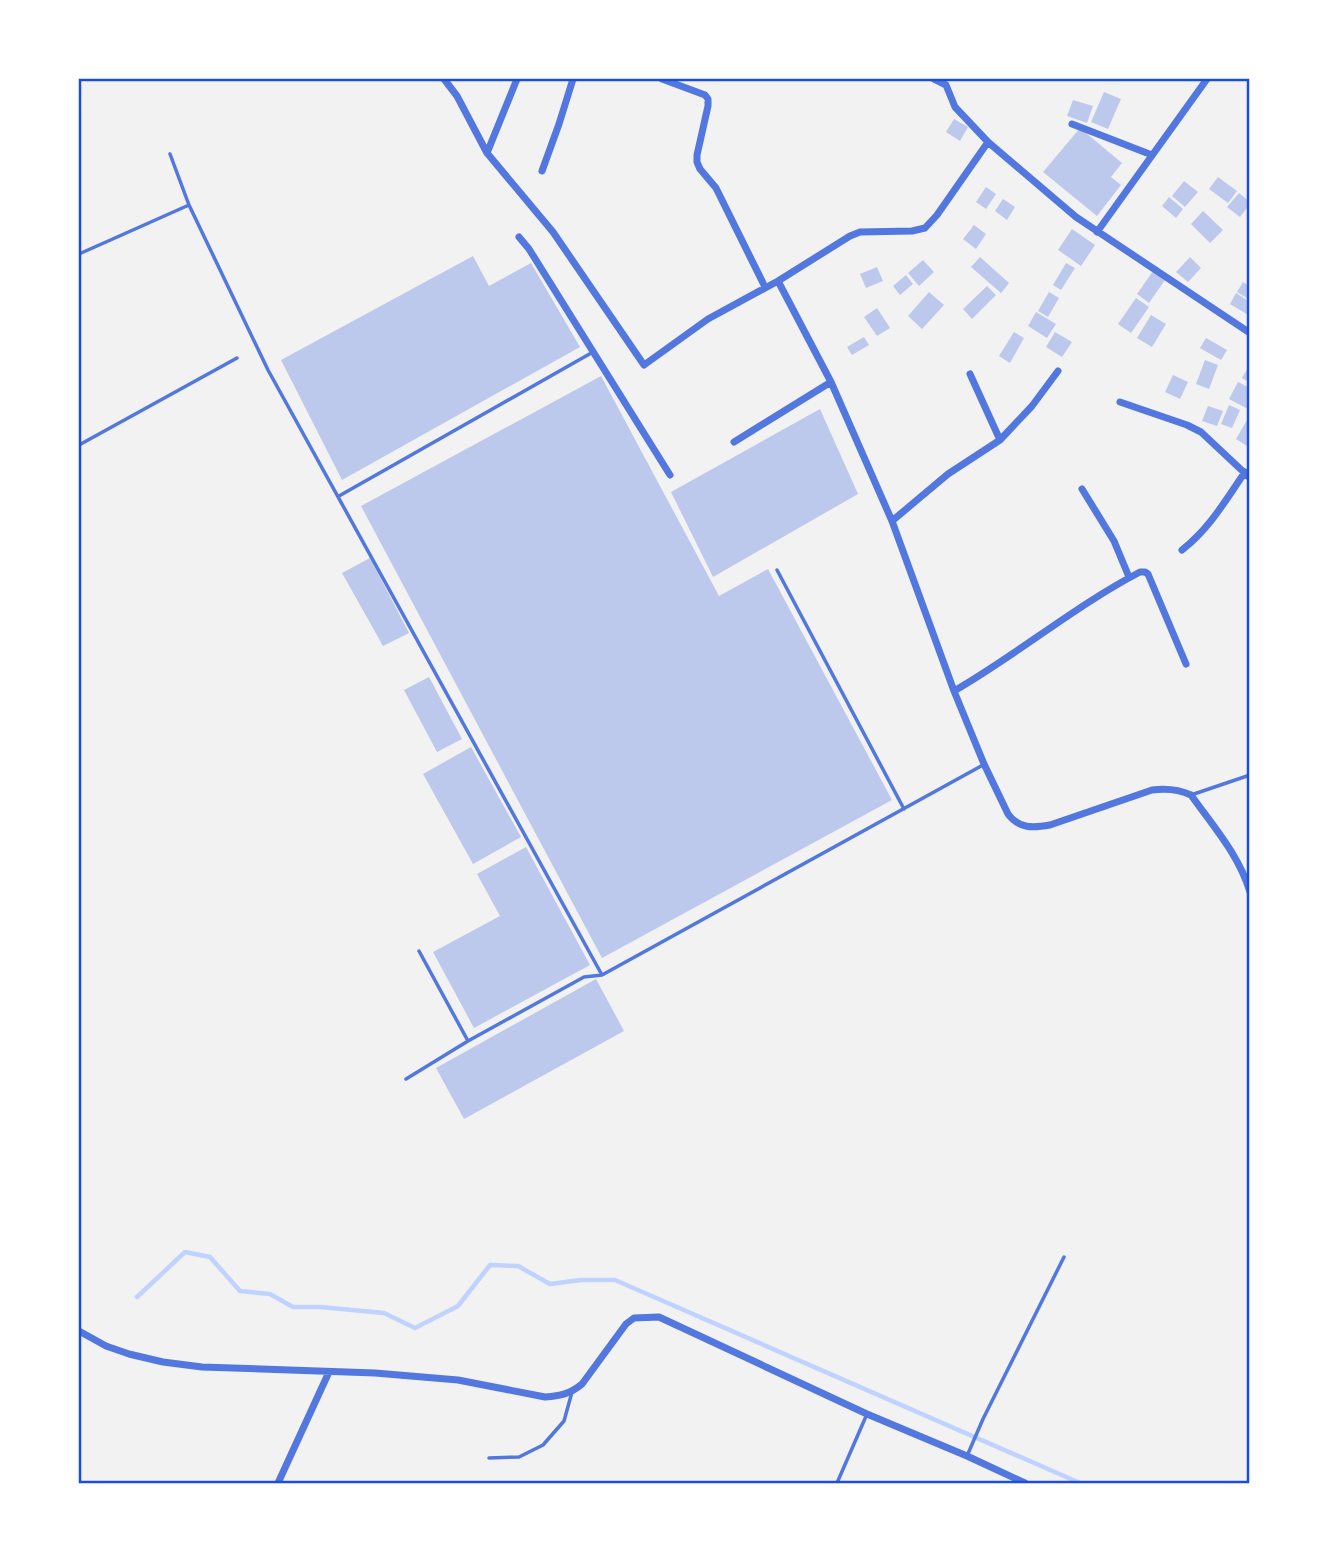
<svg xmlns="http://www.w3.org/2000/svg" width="1329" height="1562" font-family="Roboto,sans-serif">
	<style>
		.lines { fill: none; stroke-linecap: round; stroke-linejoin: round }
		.stream { stroke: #bfd3fe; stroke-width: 4.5 }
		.building { fill: #bdc9ec }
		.service { stroke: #5277de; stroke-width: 3.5 }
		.minor { stroke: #5277de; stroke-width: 7 }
		.neatline { fill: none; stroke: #1d4ed8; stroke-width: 2.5 }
	</style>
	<rect width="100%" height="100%" fill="#f2f2f2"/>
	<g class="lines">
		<path class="stream" d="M 137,1297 L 185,1252 L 210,1257 L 240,1291 L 270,1294 L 293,1307 L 320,1307 L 384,1313 L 415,1328 L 458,1306 L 490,1265 L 518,1266 L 550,1284 L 581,1280 L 615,1280 L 1080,1483"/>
	</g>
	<path class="building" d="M 1104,92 L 1121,99 L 1108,129 L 1091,122 Z
		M 1073,100 L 1093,106 L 1087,123 L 1067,116 Z
		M 954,119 L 968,127 L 960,141 L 946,132 Z
		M 1080,128 L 1122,163 L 1111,177 L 1121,185 L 1097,216 L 1043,172 Z
		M 1218,177 L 1237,191 L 1228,203 L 1209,189 Z
		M 1184,181 L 1198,192 L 1185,207 L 1172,196 Z
		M 986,187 L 996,194 L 986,209 L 976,202 Z
		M 1239,193 L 1250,202 L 1250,204 L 1240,217 L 1227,207 Z
		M 1169,197 L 1183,209 L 1176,218 L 1162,206 Z
		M 1003,199 L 1015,207 L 1007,220 L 995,211 Z
		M 1203,211 L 1223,230 L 1210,243 L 1191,224 Z
		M 974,225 L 986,234 L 976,249 L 963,239 Z
		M 1072,229 L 1095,245 L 1081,266 L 1058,250 Z
		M 473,256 L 489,286 L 531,263 L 580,347 L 342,480 L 281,360 Z
		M 980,257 L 1009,283 L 1001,293 L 971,267 Z
		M 1190,257 L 1201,268 L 1188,282 L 1176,272 Z
		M 923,260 L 934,272 L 919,286 L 908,273 Z
		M 1066,263 L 1075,268 L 1061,290 L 1053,285 Z
		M 877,267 L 883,281 L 866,288 L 860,274 Z
		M 1153,271 L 1165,280 L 1149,303 L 1137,294 Z
		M 906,275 L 913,284 L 900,295 L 893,286 Z
		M 1243,282 L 1250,287 L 1250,300 L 1237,292 Z
		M 987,286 L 996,295 L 972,319 L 963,309 Z
		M 929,292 L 944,305 L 922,329 L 908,316 Z
		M 1049,292 L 1059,298 L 1048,317 L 1038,311 Z
		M 1236,293 L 1250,302 L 1250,316 L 1230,304 Z
		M 1136,298 L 1149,307 L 1131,333 L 1118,324 Z
		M 877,308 L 890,328 L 877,336 L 864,317 Z
		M 1036,312 L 1056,324 L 1047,338 L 1028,326 Z
		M 1151,315 L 1166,324 L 1152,347 L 1137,338 Z
		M 1014,332 L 1024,338 L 1010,363 L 999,356 Z
		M 1055,332 L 1072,342 L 1062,357 L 1046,347 Z
		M 864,337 L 869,345 L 852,355 L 847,347 Z
		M 1206,338 L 1227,350 L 1221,360 L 1200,348 Z
		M 1205,360 L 1218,365 L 1209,389 L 1196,384 Z
		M 1250,364 L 1250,383 L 1242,378 Z
		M 1173,375 L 1188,382 L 1180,399 L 1165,392 Z
		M 601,376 L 719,596 L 768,569 L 892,800 L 602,958 L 361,506 Z
		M 1238,382 L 1250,388 L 1250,405 L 1248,409 L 1229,399 Z
		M 1229,405 L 1240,410 L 1232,428 L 1221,424 Z
		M 1208,406 L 1223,411 L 1217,426 L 1202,421 Z
		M 820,409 L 858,494 L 713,577 L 671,492 Z
		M 1250,415 L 1250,440 L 1247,446 L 1236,439 Z
		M 370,558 L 409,633 L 383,646 L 342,573 Z
		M 429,677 L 462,739 L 437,752 L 404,690 Z
		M 471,747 L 521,837 L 473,864 L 423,774 Z
		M 526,847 L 590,965 L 474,1028 L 433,952 L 500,916 L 477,874 Z
		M 596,979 L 624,1031 L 464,1119 L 436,1068 Z"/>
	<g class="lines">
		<path class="service" d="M 170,154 L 189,205 L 268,370 L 602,975
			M 79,254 L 189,205
			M 79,445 L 237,358
			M 339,496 L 593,352
			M 777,570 L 904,809
			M 1191,795 L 1250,775
			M 419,951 L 468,1041
			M 406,1079 L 468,1041 L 584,977 L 602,975 L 983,765
			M 967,1456 L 983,1419 L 1064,1257
			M 489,1458 L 519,1457 L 543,1445 L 564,1421 L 572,1392
			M 837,1483 L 867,1414"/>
		<path class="minor" d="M 444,79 L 457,96 L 487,153 L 553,232 L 644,365 L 708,319 L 778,281 L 850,236 L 860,232 L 912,231 L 925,228 L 937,215 L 988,142
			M 662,79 L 705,95 L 708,99 L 708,106 L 697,155 L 697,162 L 700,169 L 716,188 L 765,287
			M 934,79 L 946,85 L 955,107 L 988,142 L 1076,217 L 1250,333
			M 1072,124 L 1152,155
			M 487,153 L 517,79
			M 542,171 L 559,124 L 573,79
			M 1097,232 L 1207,79
			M 519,237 L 529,249 L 670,475
			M 778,281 L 831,382 L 892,521 L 954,691 L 984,764 L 1008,814 C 1019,829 1033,828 1050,825 L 1152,790 C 1167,788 1178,789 1191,795 C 1213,826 1239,855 1250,892
			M 970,374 L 1000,440
			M 1120,402 L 1187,425 L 1201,432 L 1250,478
			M 734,442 L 831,382
			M 1082,489 L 1114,541 L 1129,577
			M 892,521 L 948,474 L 1000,440 L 1032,406 L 1058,371
			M 1182,550 C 1210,528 1225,501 1245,472
			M 954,691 C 1018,654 1075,606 1140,572 L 1145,572 L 1148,574 L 1186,664
			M 79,1331 L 106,1346 L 129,1354 L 163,1362 L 202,1367 L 375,1373 L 458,1380 L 545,1397 C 560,1396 570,1394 582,1384 L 626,1324 L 634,1318 L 659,1317 L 867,1414 L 967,1456 L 1025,1483
			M 278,1483 L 329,1372"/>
	</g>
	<rect width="1329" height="1562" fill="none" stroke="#ffffff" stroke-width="161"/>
	<rect x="80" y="80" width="1168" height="1402" class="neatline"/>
</svg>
